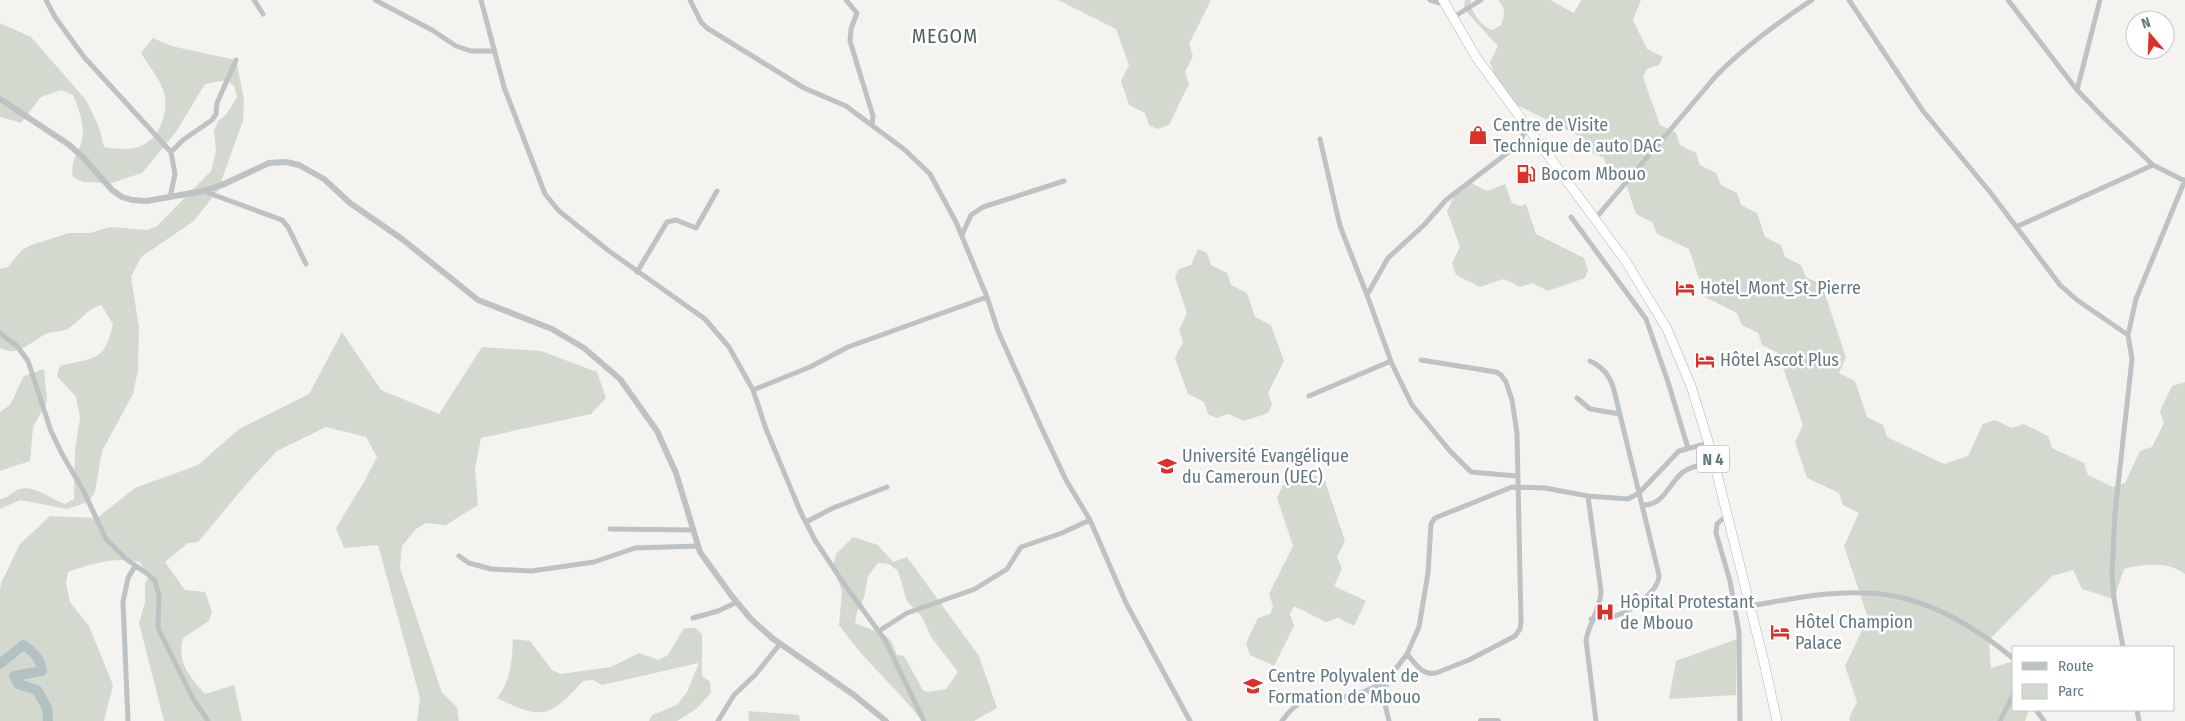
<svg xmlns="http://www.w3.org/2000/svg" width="2185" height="721" font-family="'Fira Sans Condensed',sans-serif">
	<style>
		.green { fill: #d4d9cf; fill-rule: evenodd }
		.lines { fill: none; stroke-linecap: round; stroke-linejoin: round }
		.river { stroke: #b2c2c3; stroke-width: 10 }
		.trunk-casing { stroke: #b0b5b7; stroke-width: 10 }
		.minor { stroke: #bdc2c4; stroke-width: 5 }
		.tertiary { stroke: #bdc2c4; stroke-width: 6 }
		.trunk { stroke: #fff; stroke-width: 9 }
		.labels { text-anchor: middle; stroke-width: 5; stroke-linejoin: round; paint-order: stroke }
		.shield { fill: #fff; stroke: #92a1a6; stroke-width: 1 }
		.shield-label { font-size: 16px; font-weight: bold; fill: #647980 }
		.poi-label { font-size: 18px; fill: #647980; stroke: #fff; text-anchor: start }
		.quarter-label { font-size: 20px; letter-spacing: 1px; fill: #526065; stroke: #fff }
	</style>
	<rect width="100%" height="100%" fill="#f4f3f0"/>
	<path class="green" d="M 1058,0 L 1211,0 L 1189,44 L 1193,56 L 1185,72 L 1189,84 L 1169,125 L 1157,129 L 1149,125 L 1145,113 L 1129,105 L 1121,81 L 1129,65 L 1116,29 Z
		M 1465,0 L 1471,0 L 1470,5 C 1475,15 1481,27 1493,30 L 1501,25 C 1505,15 1506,8 1498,0 L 1550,0 L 1574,13 L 1581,0 L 1641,0 L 1633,20 L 1647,49 L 1663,57 L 1659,65 L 1647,69 L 1643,77 L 1660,125 L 1676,133 L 1680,145 L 1696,153 L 1700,165 L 1716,173 L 1721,185 L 1737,193 L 1741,205 L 1757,213 L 1765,237 L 1781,245 L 1785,257 L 1801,265 L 1806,277 L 1822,285 L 1846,357 L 1839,373 L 1855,381 L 1867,417 L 1883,425 L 1887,437 L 1944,464 L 1968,456 L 1983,424 L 1995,420 L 2012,428 L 2024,424 L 2048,436 L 2052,448 L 2084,463 L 2088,475 L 2113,487 L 2125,483 L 2140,451 L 2152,447 L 2164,423 L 2160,411 L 2172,386 L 2185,382 L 2185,574 C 2169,561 2143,564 2124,569 L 2114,599 L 2082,589 L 2073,570 L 2052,576 L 1989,640 L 1991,668 L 2014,661 L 2014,710 L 2029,710 L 2025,721 L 1850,721 L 1849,718 L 1857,702 L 1845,666 L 1868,618 L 1844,546 L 1859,513 L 1843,505 L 1839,493 L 1807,478 L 1795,442 L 1803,425 L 1778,353 L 1762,345 L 1758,333 L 1742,325 L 1737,313 L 1705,297 L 1689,249 L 1657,234 L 1652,222 L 1636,214 L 1624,178 L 1608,170 L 1604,158 L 1587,150 L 1583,138 L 1503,98 L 1490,62 L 1498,46 L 1464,9 Z
		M 0,23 L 31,37 L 86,100 L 99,127 L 104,147 C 116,149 132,151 143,145 C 161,136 170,109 163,90 C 159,78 148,65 141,53 L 153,38 L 171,46 L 236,60 L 244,99 L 243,121 L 222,179 L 222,185 L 194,221 L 141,257 L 131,277 L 139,327 L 138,370 L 133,394 L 102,451 L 95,492 L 88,502 L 67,509 L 20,500 L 0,509 L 0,499 C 8,498 11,493 17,490 C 35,483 49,499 65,504 L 74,499 L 75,450 L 80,418 L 76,397 L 57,376 L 60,366 C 95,357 104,363 113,324 L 101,305 C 87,309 81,320 69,328 C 63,332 53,331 46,334 C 31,341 19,358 0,348 L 0,269 L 8,267 L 22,250 L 31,245 L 69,233 L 90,233 L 110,227 L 147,230 L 157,226 L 211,171 L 216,151 L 214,131 L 218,121 L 226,115 L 237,97 L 234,86 L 227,80 L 205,84 L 176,132 L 142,173 L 112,183 L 83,182 L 73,177 C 69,158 82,151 83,134 C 83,120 78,107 73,95 L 61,90 L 41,97 L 21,123 L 0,117 Z
		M 1471,183 L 1487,191 L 1505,184 L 1512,203 L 1520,206 L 1526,204 L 1536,234 L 1584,258 L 1588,270 L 1585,278 L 1548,291 L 1532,283 L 1520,287 L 1504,279 L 1480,287 L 1456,275 L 1452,263 L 1460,247 L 1447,211 L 1459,187 Z
		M 1198,249 L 1207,253 L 1211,265 L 1227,273 L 1231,285 L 1247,293 L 1255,317 L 1271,325 L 1284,361 L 1268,393 L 1272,405 L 1268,413 L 1244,421 L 1228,414 L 1216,418 L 1208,414 L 1204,402 L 1188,394 L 1175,358 L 1183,342 L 1179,330 L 1187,313 L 1175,277 L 1179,269 L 1191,265 Z
		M 342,332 L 381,390 L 439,414 L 482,347 L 541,351 L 597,372 L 606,398 L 591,414 L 481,438 L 475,469 L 478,505 L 446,525 L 426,523 L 416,529 L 402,546 L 400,568 L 442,693 L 457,707 L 459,721 L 417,721 L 420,698 L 378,545 L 344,548 L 336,528 L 364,482 L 377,457 L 366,437 L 326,427 L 277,451 L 249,481 L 198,542 L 188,543 L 165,562 L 185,590 L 205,592 L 212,611 L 209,621 L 183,638 C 177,664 189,675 205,694 L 234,685 L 242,721 L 164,721 L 139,623 L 145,602 L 145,584 L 149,575 L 144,571 L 140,562 C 117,556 90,564 68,572 L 66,583 L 70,602 L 89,626 L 113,685 L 104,721 L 0,721 L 0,591 L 1,583 L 20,544 L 50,516 L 97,518 L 135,488 L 198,465 L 239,429 L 309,394 Z
		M 44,369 L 47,401 L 33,428 L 30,461 L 0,471 L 0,412 L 10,405 L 24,376 Z
		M 1301,469 L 1325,481 L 1345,541 L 1337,557 L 1342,569 L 1334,586 L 1366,601 L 1354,626 L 1338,618 L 1326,622 L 1294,606 L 1290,614 L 1294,626 L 1274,666 L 1250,655 L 1246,643 L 1258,618 L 1270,614 L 1273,606 L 1269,594 L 1293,546 L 1277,498 L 1289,473 Z
		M 853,537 L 878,545 L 893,562 L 907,557 L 979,656 L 997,708 L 974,721 L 922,721 C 896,687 863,660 839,625 L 842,591 L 833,567 L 836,554 ZM 878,563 L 889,564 L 898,571 L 907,601 L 922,617 L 931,637 L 958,672 L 946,689 L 928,692 L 923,690 L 904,656 L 897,655 L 891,641 L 885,635 L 855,623 L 857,612 L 864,598 L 868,576 Z
		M 684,628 L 695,628 L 702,634 L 702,676 L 710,682 L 711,693 L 696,709 L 677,721 L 649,721 L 652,715 L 677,705 L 687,692 L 699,663 L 602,685 L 593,680 L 583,681 C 550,717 543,721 497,698 C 511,681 512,661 513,639 L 530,641 L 552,670 L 561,674 L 611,667 L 639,653 L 659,660 L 668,655 Z
		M 1737,639 L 1736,695 L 1669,699 L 1676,661 Z
		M 748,711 L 799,715 L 800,721 L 749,721 Z"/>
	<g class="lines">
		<path class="river" d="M 0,664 L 23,645 C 33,651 41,659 42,671 L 14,676 L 18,684 L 37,690 L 47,708 L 48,721"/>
		<g class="trunk-casing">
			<path id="trunk" d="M 1443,0 L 1476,57 L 1625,260 L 1667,329 L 1691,386 L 1712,454 L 1763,658 L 1777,721"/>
		</g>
		<path class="minor" d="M 46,0 L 55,17 L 84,57 L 171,152 L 175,174 L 170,197
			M 254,0 L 263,14
			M 375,0 L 432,30 L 456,46 L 471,51 L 493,51
			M 481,0 L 504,87 L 545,194 L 559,211 L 609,251 L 705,319 L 729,347 L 753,390 L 766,429 L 801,513 L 815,540 L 842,581 L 885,640 L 924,721
			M 690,0 L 701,22 L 707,28 L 804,88 L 846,106 L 905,150 L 930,174 L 956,222 L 987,297 L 998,331 L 1042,429 L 1066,480 L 1090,520 L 1126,603 L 1190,721
			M 846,0 L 857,13 L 851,29 L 850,41 L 873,116 L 872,125
			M 1430,0 L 1444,4
			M 1849,0 L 1923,111 L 1990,192 L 2060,285 L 2077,300 L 2128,335
			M 2008,0 L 2077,90 L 2103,117 L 2153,165 L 2185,181
			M 1452,18 L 1481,0
			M 2077,90 L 2100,0
			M 1320,139 L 1340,226 L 1367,295 L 1392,364 L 1412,405 L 1450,451 L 1471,472 L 1517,476
			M 171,152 L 183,140 L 212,120 L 216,114 L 217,103 L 236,60
			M 203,191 L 282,220 L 288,227 L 306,264
			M 1571,217 L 1646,319 L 1668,382 L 1688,448
			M 1595,219 L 1715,77 C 1744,47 1777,23 1812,0
			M 2016,227 L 2153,165
			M 962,235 L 971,215 L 983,207 L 1064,181
			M 637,272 L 667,222 L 676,220 L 696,228 L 717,191
			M 1367,295 L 1388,258 L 1424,225 L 1446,200 L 1519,144 L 1527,126
			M 0,333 L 17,346 L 28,361 L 51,431 L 62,454 L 83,490 L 106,539 L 126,559 L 149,575 L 155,581 L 159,595 L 158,628 L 192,697 L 208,721
			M 1590,361 C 1604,368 1610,376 1614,390 L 1659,575 C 1659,592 1630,611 1615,616 C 1608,618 1599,619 1591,619
			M 753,390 L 810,367 L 848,347 L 987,297
			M 1309,396 L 1391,361
			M 1577,398 L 1590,409 L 1620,414
			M 1588,496 L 1601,591 C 1601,608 1589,623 1586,640 L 1596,721
			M 1642,505 C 1664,506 1668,484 1683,472 C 1691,466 1705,464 1714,462
			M 1727,515 L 1717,524 L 1716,533 L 1730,581 L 1739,632 L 1740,721
			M 806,522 L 833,508 L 887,487
			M 610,529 L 693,530
			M 459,556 L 469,563 L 491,569 L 532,571 L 594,562 L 635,548 L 698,546
			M 1751,606 C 1795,598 1842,588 1888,595 C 1934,602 1979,630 2014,659
			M 693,618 L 718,611 L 737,602
			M 879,631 L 907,613 L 975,589 L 1007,569 L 1021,547 L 1062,533 L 1090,520
			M 2123,647 L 2114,599 L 2112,574 L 2115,513 L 2132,359 L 2128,335 L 2136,299 L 2185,180
			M 1407,654 C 1415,663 1422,676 1436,673 L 1469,660 L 1515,636 L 1520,629 L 1521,622 L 1517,433 L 1512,400 L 1506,382 L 1501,375 L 1496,372 L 1421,360
			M 1369,691 L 1385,704
			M 2036,710 L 2044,721
			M 2137,710 L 2139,721
			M 128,721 L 123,602 L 128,578 L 135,566
			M 718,721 L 734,695 L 755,675 L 780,644
			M 1282,721 C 1304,691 1313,701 1344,697 C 1360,695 1374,688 1388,680
			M 1389,721 L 1385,704 L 1385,690 L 1388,679 L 1407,654 L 1419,627 L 1428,573 L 1431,524 L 1435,518 L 1512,487 L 1545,488 L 1588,496 L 1628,499 L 1639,493 L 1679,451 L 1709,443
			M 2000,721 L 2014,693"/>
		<path class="tertiary" d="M 0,99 L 68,144 L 83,157 L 112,190 L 122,197 L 132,200 L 147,201 L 203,191 L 222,185 L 269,163 L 286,162 L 299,165 L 324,179 L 350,203 L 402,239 L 478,300 L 552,329 L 584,348 L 620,379 L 657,431 L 676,473 L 700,552 L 731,595 L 750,618 L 772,638 L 854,695 L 886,721
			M 1481,721 L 1498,721"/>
		<use href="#trunk" class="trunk"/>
	</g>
	<defs>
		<g id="shop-bare" transform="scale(1.5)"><path d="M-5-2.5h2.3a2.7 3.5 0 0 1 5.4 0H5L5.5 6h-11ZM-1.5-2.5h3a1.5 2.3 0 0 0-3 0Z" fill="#db3129" stroke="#fff" stroke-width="2.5" paint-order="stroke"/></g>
		<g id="fuel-bare" transform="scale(1.5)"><path d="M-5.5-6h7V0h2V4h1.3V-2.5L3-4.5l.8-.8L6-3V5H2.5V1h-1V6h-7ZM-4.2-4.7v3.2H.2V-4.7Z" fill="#db3129" stroke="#fff" stroke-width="2.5" paint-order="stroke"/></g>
		<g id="hotel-bare" transform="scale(1.5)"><path d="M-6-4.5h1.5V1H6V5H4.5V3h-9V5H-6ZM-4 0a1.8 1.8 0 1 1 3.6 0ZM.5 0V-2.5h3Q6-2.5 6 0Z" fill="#db3129" stroke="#fff" stroke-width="2.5" paint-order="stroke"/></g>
		<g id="university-bare" transform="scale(1.5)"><path d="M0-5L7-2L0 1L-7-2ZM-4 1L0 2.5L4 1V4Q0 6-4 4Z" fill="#db3129" stroke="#fff" stroke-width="2.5" paint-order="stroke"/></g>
		<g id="hospital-bare" transform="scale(1.5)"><path d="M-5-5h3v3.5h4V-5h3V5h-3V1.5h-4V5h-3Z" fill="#db3129" stroke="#fff" stroke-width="2.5" paint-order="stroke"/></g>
		<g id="school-bare" transform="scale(1.5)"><path d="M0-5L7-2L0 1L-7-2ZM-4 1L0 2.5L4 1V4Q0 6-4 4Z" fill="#db3129" stroke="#fff" stroke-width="2.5" paint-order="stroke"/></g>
	</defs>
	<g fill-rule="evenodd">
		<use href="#shop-bare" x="1478" y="135"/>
		<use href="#fuel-bare" x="1526" y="174"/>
		<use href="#hotel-bare" x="1685" y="288"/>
		<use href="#hotel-bare" x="1705" y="360"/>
		<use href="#university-bare" x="1167" y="466"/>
		<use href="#hospital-bare" x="1605" y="612"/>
		<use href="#hotel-bare" x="1780" y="632"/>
		<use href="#school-bare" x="1253" y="686"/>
	</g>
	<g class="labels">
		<rect class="shield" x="1697" y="445.5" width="32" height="27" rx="4"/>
		<g class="shield-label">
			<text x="1713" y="465">N 4</text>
		</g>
		<g class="poi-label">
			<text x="1493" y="131">Centre de Visite<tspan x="1493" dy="21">Technique de auto DAC</tspan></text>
			<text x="1541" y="180">Bocom Mbouo</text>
			<text x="1700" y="294">Hotel_Mont_St_Pierre</text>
			<text x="1720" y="366">Hôtel Ascot Plus</text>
			<text x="1182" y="462">Université Evangélique<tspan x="1182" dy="21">du Cameroun (UEC)</tspan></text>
			<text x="1620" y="608">Hôpital Protestant<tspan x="1620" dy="21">de Mbouo</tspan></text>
			<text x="1795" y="628">Hôtel Champion<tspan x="1795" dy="21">Palace</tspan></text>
			<text x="1268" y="682">Centre Polyvalent de<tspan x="1268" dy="21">Formation de Mbouo</tspan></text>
		</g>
		<g class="quarter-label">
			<text x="945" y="43">MEGOM</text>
		</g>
	</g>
	<rect x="2012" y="646" width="162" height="65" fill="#ffffff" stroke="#c1c9cc"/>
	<rect x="2022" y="662" width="25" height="8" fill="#bdc2c4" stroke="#c1c9cc"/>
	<text x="2058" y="671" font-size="15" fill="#647980">Route</text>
	<rect x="2022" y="684" width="25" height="15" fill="#d4d9cf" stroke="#c1c9cc"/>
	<text x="2058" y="696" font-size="15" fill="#647980">Parc</text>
	<g transform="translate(2150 35) rotate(341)"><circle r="24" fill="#ffffff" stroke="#c1c9cc"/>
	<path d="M0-4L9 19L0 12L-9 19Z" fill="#db3129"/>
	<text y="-8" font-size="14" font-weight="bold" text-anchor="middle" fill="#647980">N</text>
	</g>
</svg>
